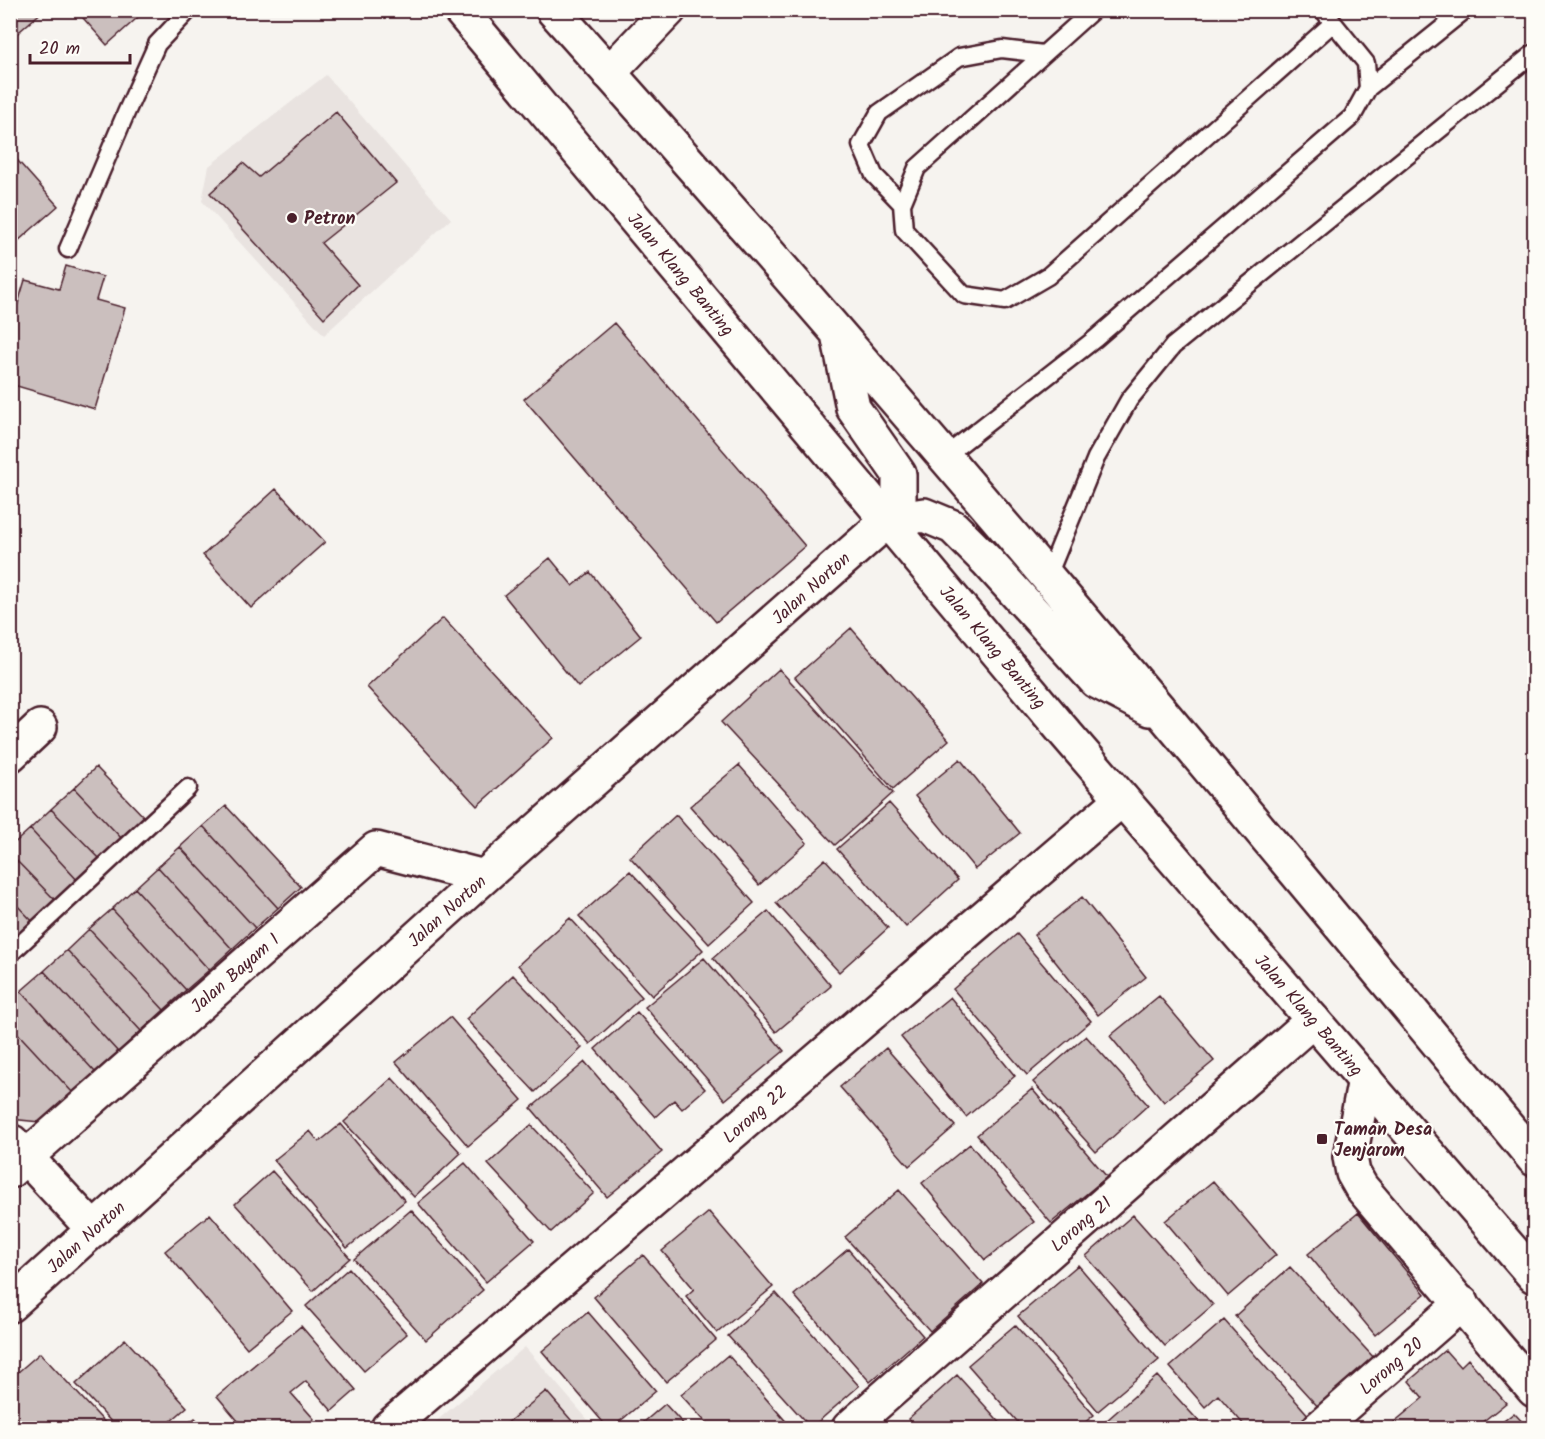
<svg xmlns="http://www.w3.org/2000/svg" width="1545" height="1439" font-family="Kalam,sans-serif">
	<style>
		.built { fill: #e9e3e0 }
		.building { fill: #cbbfbe; stroke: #4a1f2b; stroke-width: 1.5 }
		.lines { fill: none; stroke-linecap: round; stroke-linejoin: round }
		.service-casing { stroke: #4a1f2b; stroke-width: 21 }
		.minor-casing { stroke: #4a1f2b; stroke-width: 38 }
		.trunk-casing { stroke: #4a1f2b; stroke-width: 38 }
		.service { stroke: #fdfcf7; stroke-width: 16 }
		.minor { stroke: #fdfcf7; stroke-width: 33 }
		.trunk { stroke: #fdfcf7; stroke-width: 33 }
		.poi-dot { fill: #4a1f2b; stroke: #fdfcf7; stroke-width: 2 }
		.labels { text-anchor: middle; stroke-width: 4.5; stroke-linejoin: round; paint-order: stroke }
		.poi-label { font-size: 18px; font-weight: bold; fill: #4a1f2b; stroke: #fdfcf7; text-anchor: start }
		.street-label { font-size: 18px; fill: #4a1f2b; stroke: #fdfcf7 }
	</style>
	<rect width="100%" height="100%" fill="#f6f3ef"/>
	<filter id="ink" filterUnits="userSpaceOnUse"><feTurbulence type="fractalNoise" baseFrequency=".0167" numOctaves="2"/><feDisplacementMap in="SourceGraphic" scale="12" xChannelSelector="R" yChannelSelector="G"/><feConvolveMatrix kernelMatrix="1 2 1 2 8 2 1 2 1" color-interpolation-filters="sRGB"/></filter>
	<g filter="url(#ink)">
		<path class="built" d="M 326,75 L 451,219 L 324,335 L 202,201 L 209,166 Z
			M 525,1347 L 595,1428 L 428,1428 Z"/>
		<path class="building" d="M 10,10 L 44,10 L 13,37 L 10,34 Z
			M 76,10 L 146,10 L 107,45 Z
			M 336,112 L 396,183 L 321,243 L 358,285 L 324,318 L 210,193 L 243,163 L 259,177 Z
			M 10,152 L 58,206 L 10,248 Z
			M 66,266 L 103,277 L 96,300 L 125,308 L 95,409 L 10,384 L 10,330 L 25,280 L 59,289 Z
			M 10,280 L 17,287 L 10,313 Z
			M 614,323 L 805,546 L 716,622 L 524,399 Z
			M 276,489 L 325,542 L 251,608 L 203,555 Z
			M 550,558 L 573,586 L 590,572 L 641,636 L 578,687 L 504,595 Z
			M 443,618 L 553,738 L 477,806 L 367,687 Z
			M 851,628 L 949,740 L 893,789 L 795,677 Z
			M 779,669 L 893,793 L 835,845 L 721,722 Z
			M 960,759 L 1020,833 L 975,869 L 915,796 Z
			M 739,765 L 807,843 L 759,885 L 690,806 Z
			M 96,767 L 146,819 L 123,840 L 74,788 Z
			M 74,788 L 123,840 L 102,861 L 51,809 Z
			M 889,803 L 958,880 L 906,927 L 837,849 Z
			M 226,806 L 301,887 L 278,908 L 203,826 Z
			M 51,809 L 102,861 L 79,882 L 30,829 Z
			M 676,815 L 754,903 L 709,944 L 630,857 Z
			M 203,826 L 278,908 L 255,928 L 180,847 Z
			M 30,829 L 79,882 L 57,902 L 10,854 L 10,847 Z
			M 180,847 L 255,928 L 232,949 L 158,867 Z
			M 10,854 L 57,902 L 35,924 L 10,898 Z
			M 825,859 L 888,928 L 839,972 L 776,903 Z
			M 158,867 L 232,949 L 209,970 L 135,888 Z
			M 630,871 L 703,950 L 652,996 L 579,916 Z
			M 135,888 L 209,970 L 186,990 L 112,909 Z
			M 1082,897 L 1146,977 L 1098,1015 L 1034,935 Z
			M 10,898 L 35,924 L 10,943 Z
			M 112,909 L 186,990 L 164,1010 L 89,929 Z
			M 768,911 L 831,986 L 776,1032 L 713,958 Z
			M 570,918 L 642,997 L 590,1044 L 518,965 Z
			M 89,929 L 164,1010 L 141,1031 L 67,950 Z
			M 1017,934 L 1091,1021 L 1027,1075 L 953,989 Z
			M 67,950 L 141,1031 L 118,1052 L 44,971 Z
			M 704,958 L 784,1051 L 725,1100 L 645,1007 Z
			M 44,971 L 118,1052 L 95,1072 L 21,991 Z
			M 513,975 L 582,1048 L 535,1092 L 466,1019 Z
			M 21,991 L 95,1072 L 73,1093 L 10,1025 L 10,1001 Z
			M 1159,996 L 1214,1061 L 1164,1102 L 1110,1036 Z
			M 950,997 L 1015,1076 L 966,1117 L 901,1037 Z
			M 637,1012 L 705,1089 L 682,1109 L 674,1100 L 655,1117 L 595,1049 Z
			M 450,1017 L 522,1100 L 468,1146 L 396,1062 Z
			M 10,1025 L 73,1093 L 40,1122 L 10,1119 Z
			M 1086,1036 L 1148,1105 L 1096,1152 L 1033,1082 Z
			M 886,1048 L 955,1126 L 909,1166 L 840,1087 Z
			M 585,1062 L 662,1152 L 607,1197 L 531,1108 Z
			M 392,1078 L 461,1153 L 414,1197 L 344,1122 Z
			M 1032,1089 L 1107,1177 L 1051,1223 L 977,1135 Z
			M 341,1124 L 405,1201 L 347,1248 L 274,1160 L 310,1131 L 319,1142 Z
			M 531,1125 L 594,1193 L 551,1232 L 488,1164 Z
			M 970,1144 L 1034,1222 L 985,1260 L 922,1183 Z
			M 465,1163 L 534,1241 L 486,1282 L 418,1203 Z
			M 272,1171 L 350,1258 L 313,1291 L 235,1204 Z
			M 1213,1181 L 1276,1255 L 1228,1296 L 1165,1221 Z
			M 899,1190 L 983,1284 L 930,1331 L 845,1237 Z
			M 411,1210 L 483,1290 L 426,1340 L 354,1259 Z
			M 709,1212 L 773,1287 L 717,1333 L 686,1296 L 694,1289 L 662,1251 Z
			M 1358,1213 L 1425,1294 L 1375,1335 L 1308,1254 Z
			M 210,1214 L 292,1311 L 247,1348 L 165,1251 Z
			M 1133,1215 L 1213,1305 L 1165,1346 L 1086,1256 Z
			M 848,1249 L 923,1336 L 870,1382 L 794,1295 Z
			M 643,1255 L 716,1340 L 666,1382 L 594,1297 Z
			M 1078,1265 L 1159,1360 L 1098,1411 L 1018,1316 Z
			M 1290,1267 L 1375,1359 L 1320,1409 L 1235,1316 Z
			M 349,1268 L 407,1334 L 364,1371 L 306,1306 Z
			M 776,1293 L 859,1386 L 811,1428 L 728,1336 Z
			M 588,1312 L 656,1391 L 612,1428 L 608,1428 L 542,1351 Z
			M 1224,1320 L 1310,1417 L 1297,1428 L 1242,1428 L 1245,1426 L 1218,1395 L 1205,1407 L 1170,1367 Z
			M 1015,1325 L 1094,1415 L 1078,1428 L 1023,1428 L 968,1365 Z
			M 301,1326 L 356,1390 L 332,1411 L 306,1381 L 291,1393 L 314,1419 L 302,1428 L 244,1428 L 217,1396 Z
			M 125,1339 L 187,1407 L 163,1428 L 117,1428 L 76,1384 Z
			M 1445,1350 L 1460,1367 L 1468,1359 L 1506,1403 L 1475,1428 L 1398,1428 L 1393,1423 L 1423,1398 L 1409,1381 Z
			M 40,1353 L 110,1428 L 10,1428 L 10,1379 Z
			M 728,1355 L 789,1425 L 785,1428 L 711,1428 L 681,1395 Z
			M 957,1375 L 1005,1428 L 916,1428 L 908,1419 Z
			M 1157,1376 L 1205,1428 L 1113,1428 L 1106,1421 Z
			M 546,1391 L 578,1428 L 510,1428 L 506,1424 Z
			M 665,1404 L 687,1428 L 637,1428 Z
			M 1514,1413 L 1528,1428 L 1495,1428 Z
			M 195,1418 L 204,1428 L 181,1428 Z"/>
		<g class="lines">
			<g class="service-casing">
				<path id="service" d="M 1093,10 L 917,168 L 902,204 L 904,230 L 964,295 L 1005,301 L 1048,276 L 1333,23
					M 1368,88 L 1465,10
					M 902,204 L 874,175 L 861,145 L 879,113 L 959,57 L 1002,49 L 1043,54
					M 68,249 L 126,113 L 157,44 L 189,10
					M 944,457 L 1095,339 L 1352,117 L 1368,88 L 1366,63 L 1323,10
					M 1047,578 L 1096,458 L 1129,400 L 1173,346 L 1534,53
					M 10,954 L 188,788"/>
			</g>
			<g class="minor-casing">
				<path id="minor" d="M 609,73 L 669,10
					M 10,755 L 40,727
					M 1365,1079 L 1350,1157 L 1353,1173 L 1361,1187 L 1534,1390
					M 12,1142 L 94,1230
					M 10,1171 L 376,849 L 484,877
					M 10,1305 L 484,877 L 887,521
					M 388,1428 L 1122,799
					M 849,1428 L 1313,1020
					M 1319,1428 L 1462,1303"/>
			</g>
			<g class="trunk-casing">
				<path id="trunk" d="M 460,10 L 1060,727 L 1534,1276
					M 553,10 C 890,385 1213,771 1534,1159
					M 838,334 L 853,408 L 899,474 L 899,499 L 887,521
					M 887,521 L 924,515 L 953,527 L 986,560 L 1096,681 L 1150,709"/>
			</g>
			<use href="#service" class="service"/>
			<use href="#minor" class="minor"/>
			<use href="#trunk" class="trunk"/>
		</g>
	</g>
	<g class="poi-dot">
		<circle cx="292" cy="218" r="6"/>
		<rect x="1316" y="1133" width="12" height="12" rx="3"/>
	</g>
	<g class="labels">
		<g class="poi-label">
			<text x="304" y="224">Petron</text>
			<text x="1334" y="1135">Taman Desa<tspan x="1334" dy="21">Jenjarom</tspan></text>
		</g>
		<g class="street-label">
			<text transform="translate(681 274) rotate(50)" y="6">Jalan Klang Banting</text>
			<text transform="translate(811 588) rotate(-42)" y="6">Jalan Norton</text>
			<text transform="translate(993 647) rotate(50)" y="6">Jalan Klang Banting</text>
			<text transform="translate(447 911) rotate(-42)" y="6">Jalan Norton</text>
			<text transform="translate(235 973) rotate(-41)" y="6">Jalan Bayam 1</text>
			<text transform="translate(1309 1015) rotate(49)" y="6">Jalan Klang Banting</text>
			<text transform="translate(755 1114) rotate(-41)" y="6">Lorong 22</text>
			<text transform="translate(1081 1224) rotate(-41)" y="6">Lorong 21</text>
			<text transform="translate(86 1237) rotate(-42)" y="6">Jalan Norton</text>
			<text transform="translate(1391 1366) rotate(-41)" y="6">Lorong 20</text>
		</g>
	</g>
	<rect width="1545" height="1439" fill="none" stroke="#fdfcf7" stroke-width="36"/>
	<rect x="18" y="18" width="1509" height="1403" fill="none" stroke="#4a1f2b" stroke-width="2" filter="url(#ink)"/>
	<path d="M30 54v9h100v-9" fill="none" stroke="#4a1f2b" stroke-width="3"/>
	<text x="39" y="54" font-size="18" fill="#4a1f2b" stroke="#fdfcf7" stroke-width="4.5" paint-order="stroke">20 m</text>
</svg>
